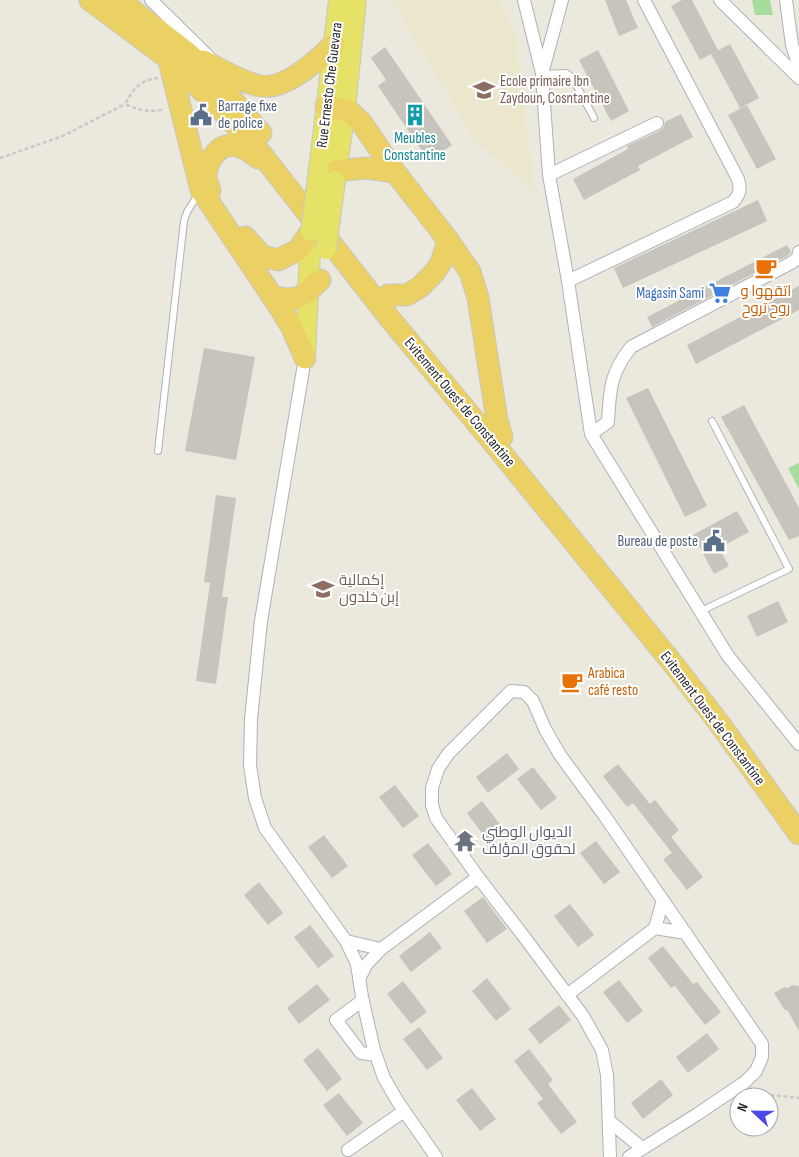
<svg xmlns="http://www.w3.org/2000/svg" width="799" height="1157" font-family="'Sofia Sans Condensed',Cairo,sans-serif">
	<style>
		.education { fill: #ebe7cd }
		.green { fill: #a6dd9d }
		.building { fill: #c6c4bc }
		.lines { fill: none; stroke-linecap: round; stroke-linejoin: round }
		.service-casing { stroke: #b0b0bc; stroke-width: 8 }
		.minor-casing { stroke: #b0b0bc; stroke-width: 14 }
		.primary-casing { stroke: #c8c8c8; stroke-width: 22 }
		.trunk-casing { stroke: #c8c8c8; stroke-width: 23 }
		.path { stroke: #c8c8c8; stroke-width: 2.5; stroke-dasharray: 4 2.5; stroke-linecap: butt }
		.service { stroke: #fff; stroke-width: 6 }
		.minor { stroke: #fff; stroke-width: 12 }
		.primary { stroke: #e5e267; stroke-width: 20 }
		.trunk { stroke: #ebd064; stroke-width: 21 }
		.primary-bridge-casing { stroke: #c8c8c8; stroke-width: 22; stroke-linecap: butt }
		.primary-bridge { stroke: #e5e267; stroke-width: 20 }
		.labels { text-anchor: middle; stroke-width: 4; stroke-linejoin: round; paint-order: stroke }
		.education-label { font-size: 15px; fill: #785e54; stroke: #fff; text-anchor: start }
		.street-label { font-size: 15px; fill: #2a2a2a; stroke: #fff }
		.service-label { font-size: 15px; fill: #4e5e75; stroke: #fff; text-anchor: start }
		.culture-label { font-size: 15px; fill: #0d838f; stroke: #fff }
		.food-label { font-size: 15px; fill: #c56008; stroke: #fff }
		.shop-label { font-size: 15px; fill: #366cbe; stroke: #fff; text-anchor: end }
		.worship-label { font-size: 15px; fill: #5b616d; stroke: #fff; text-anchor: start }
	</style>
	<rect width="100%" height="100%" fill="#ebe8dd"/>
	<path class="education" d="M 391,0 L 499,0 L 517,40 L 535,192 L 475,141 Z"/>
	<path class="green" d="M 752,0 L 770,0 L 773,15 L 755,15 Z
		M 799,463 L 799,489 L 788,468 Z"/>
	<path class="building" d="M 605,0 L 626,0 L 638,28 L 619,36 Z
		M 682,0 L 692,0 L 718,50 L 700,60 L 671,6 Z
		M 730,44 L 759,98 L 740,108 L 711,54 Z
		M 385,47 L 452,145 L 429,161 L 378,86 L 386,80 L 371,58 Z
		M 598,50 L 629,111 L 611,121 L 579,60 Z
		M 747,105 L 776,159 L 757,169 L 728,115 Z
		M 681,114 L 693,137 L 638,166 L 640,170 L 584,200 L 573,179 L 628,149 L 627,146 L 661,130 L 664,127 L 665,122 Z
		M 758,200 L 767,221 L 623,288 L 614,268 Z
		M 787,245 L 791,252 L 787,256 L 652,327 L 647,317 Z
		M 799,286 L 799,310 L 696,364 L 687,345 Z
		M 204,348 L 255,357 L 236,460 L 185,451 Z
		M 648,388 L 707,506 L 685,517 L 626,398 Z
		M 744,405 L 799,508 L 799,536 L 789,540 L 721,417 Z
		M 216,495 L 236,498 L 222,597 L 228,597 L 216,684 L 196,681 L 210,583 L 204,582 Z
		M 737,511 L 749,532 L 719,548 L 729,566 L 714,574 L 693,535 Z
		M 778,601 L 788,622 L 757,637 L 747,616 Z
		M 507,753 L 519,769 L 488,793 L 476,777 Z
		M 618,764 L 650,804 L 655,800 L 679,830 L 671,837 L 703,877 L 687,890 L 663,859 L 672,853 L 633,803 L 627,807 L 603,776 Z
		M 533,767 L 557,798 L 541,810 L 517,779 Z
		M 395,785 L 419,816 L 403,828 L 379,797 Z
		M 482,801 L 506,832 L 490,844 L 467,813 Z
		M 324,835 L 348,866 L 332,878 L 308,847 Z
		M 596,841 L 620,872 L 604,884 L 580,853 Z
		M 428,843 L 452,874 L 436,886 L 412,855 Z
		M 259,882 L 283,913 L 268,925 L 244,895 Z
		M 483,897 L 507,929 L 487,943 L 464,911 Z
		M 570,904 L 594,935 L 578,947 L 554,916 Z
		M 310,925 L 334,956 L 318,968 L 294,937 Z
		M 430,932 L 442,948 L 411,972 L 399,956 Z
		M 663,946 L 693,984 L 697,982 L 721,1012 L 705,1025 L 675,986 L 671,988 L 648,958 Z
		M 487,978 L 511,1009 L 496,1021 L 472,991 Z
		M 619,980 L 643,1011 L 627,1023 L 603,992 Z
		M 403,981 L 427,1012 L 411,1024 L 387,994 Z
		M 317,984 L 330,1000 L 299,1024 L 287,1008 Z
		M 792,985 L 799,986 L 799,1031 L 788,1011 L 784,1009 L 774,993 L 785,987 L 788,988 Z
		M 559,1005 L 571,1020 L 540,1044 L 528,1029 Z
		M 419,1027 L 443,1058 L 427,1070 L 403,1039 Z
		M 707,1033 L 719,1049 L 688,1073 L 676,1057 Z
		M 318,1048 L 342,1079 L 327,1091 L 303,1060 Z
		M 529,1049 L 553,1080 L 548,1084 L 577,1122 L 561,1134 L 537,1103 L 543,1099 L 514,1061 Z
		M 661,1079 L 673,1095 L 643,1119 L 631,1103 Z
		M 472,1088 L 496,1119 L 480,1131 L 456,1100 Z
		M 339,1093 L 363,1123 L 347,1136 L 323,1105 Z"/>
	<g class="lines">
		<g class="service-casing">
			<path id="service" d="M 542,74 L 566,73 L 572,77 L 594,118
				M 158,451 L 184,221 L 187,212 L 199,193
				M 701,611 L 789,569 L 712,421"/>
		</g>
		<g class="minor-casing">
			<path id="minor" d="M 151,0 L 213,61
				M 524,0 L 542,73
				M 562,0 L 542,74 L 549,175 L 568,281 L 591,434 L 728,656 L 799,744
				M 720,0 L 799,78
				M 786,0 L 792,45 L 799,67
				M 549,175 L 657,123
				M 568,281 L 733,202 C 740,194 741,190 738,179 L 644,0
				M 305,358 L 261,621 L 251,719 L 250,765 L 255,798 L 265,828 L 346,941 L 357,964 L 362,997 L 374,1050 L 384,1078 L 398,1102 L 436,1157
				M 591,434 L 608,422 C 610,388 610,374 631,347 L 791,263 L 798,258 L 799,252
				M 663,900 L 655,928 L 686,933
				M 346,941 L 381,949
				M 359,979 L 366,965 L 381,949 L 478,877
				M 567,995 L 655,928
				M 363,1000 L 336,1020 L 361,1053 L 376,1055
				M 609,1121 L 642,1148
				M 348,1150 L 404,1111
				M 610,1157 L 607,1075 L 602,1050 L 583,1016 L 525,938 L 478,877 L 436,818 L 432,805 L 432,788 L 438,769 L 448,754 L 511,691 L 524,692 L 533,701 L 545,729 L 560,755 L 604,815 L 762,1044 L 762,1057 L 756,1071 L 745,1082 L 696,1115 L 629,1157"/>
		</g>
		<g class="primary-casing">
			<path id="primary" d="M 319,170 L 339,0
				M 335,181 L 345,110 L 356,0
				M 305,358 L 311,231"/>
		</g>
		<g class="trunk-casing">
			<path id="trunk" d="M 90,0 L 169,59 L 218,106 L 263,156 L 391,320 L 491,440 L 674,665 L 719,723 L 799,834
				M 119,0 L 189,54 L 224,90 L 261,133
				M 169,61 L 201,190 L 282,311 L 291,326 L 305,358
				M 203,61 C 222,69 241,83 261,86 C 286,90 318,60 334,44
				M 326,106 L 350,112 L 361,122 L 395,172 L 448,240 L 470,272 L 478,298 L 497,420 L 502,437
				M 336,171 L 366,168 L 395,172
				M 210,191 C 209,186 206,180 206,175 C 208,159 219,142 237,146 C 245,147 251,153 258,158
				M 245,237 L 262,256 L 278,260 L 298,250 L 311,231
				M 271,295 C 295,304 303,297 320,280
				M 388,295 L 407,295 L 420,287 L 434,273 L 441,263 L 448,240"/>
		</g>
		<path class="path" d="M 158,78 C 140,80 133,89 125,104 C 138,110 150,113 164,109
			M 0,158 L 63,136 L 125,104
			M 751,1093 L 799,1098"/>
		<use href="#service" class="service"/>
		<use href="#minor" class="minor"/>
		<use href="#primary" class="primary"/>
		<use href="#trunk" class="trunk"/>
		<g class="primary-bridge-casing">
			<path id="primary-bridge" d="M 311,231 L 319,170
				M 326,249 L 335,181"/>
		</g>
		<use href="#primary-bridge" class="primary-bridge"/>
	</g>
	<defs>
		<g id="school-bare" transform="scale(1.725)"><path d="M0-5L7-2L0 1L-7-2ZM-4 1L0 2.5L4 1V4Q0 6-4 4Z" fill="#8d6e63" stroke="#fff" stroke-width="2.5" paint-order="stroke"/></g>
		<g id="civic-bare" transform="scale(1.725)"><path d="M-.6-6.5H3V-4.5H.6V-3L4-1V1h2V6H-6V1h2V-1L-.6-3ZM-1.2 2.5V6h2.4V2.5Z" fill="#5c6f8a" stroke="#fff" stroke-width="2.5" paint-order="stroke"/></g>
		<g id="building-bare" transform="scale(1.725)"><path d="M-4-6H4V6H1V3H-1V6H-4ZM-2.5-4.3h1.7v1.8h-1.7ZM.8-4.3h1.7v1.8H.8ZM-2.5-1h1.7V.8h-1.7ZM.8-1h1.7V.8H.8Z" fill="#0f9aa8" stroke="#fff" stroke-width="2.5" paint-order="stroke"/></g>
		<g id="cafe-bare" transform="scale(1.725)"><path d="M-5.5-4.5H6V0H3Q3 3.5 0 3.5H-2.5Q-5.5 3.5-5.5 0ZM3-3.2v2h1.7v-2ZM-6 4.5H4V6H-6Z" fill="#e8710a" stroke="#fff" stroke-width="2.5" paint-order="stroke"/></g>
		<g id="supermarket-bare" transform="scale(1.725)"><path d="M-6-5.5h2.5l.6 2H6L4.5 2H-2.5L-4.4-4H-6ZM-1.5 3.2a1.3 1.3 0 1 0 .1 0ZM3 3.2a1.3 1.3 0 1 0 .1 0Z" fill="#3f7fe0" stroke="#fff" stroke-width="2.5" paint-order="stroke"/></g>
		<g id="temple-bare" transform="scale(1.725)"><path d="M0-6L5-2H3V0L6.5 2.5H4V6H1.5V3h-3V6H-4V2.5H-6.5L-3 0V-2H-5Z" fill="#6b7280" stroke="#fff" stroke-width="2.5" paint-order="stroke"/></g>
	</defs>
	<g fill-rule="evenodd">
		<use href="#school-bare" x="484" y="90"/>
		<use href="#civic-bare" x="201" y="115"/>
		<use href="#building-bare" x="415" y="115"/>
		<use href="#cafe-bare" x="766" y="268"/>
		<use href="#supermarket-bare" x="720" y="293"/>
		<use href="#civic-bare" x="714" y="541"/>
		<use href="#school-bare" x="323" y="589"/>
		<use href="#cafe-bare" x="572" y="682"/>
		<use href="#temple-bare" x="465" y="841"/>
	</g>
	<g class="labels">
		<g class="education-label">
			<text x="500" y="86">Ecole primaire Ibn<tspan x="500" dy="17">Zaydoun, Cosntantine</tspan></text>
			<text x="339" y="585">إكمالية<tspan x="339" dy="17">إبن خلدون</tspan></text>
		</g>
		<g class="street-label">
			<text transform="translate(329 85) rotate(-83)" y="5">Rue Ernesto Che Guevara</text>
			<text transform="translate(460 402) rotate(50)" y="5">Evitement Ouest de Constantine</text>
			<text transform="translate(713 718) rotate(53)" y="5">Evitement Ouest de Constantine</text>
		</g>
		<g class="service-label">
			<text x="218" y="111">Barrage fixe<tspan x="218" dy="17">de police</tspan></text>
			<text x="698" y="546" text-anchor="end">Bureau de poste</text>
		</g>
		<g class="culture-label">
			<text x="415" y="143">Meubles<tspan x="415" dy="17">Constantine</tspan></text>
		</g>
		<g class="food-label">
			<text x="766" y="296">اتقهوا و<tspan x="766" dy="17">روح تروح</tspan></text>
			<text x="588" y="678" text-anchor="start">Arabica<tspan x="588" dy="17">café resto</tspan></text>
		</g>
		<g class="shop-label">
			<text x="704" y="298">Magasin Sami</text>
		</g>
		<g class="worship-label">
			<text x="482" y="837">الديوان الوطني<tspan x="482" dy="17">لحقوق المؤلف</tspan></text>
		</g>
	</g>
	<g transform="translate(754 1112) rotate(292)"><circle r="24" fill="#ffffff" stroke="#aaaaaa"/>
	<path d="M0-4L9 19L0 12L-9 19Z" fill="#4c49eb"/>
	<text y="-8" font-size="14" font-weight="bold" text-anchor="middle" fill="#2a2a2a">N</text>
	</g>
</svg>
